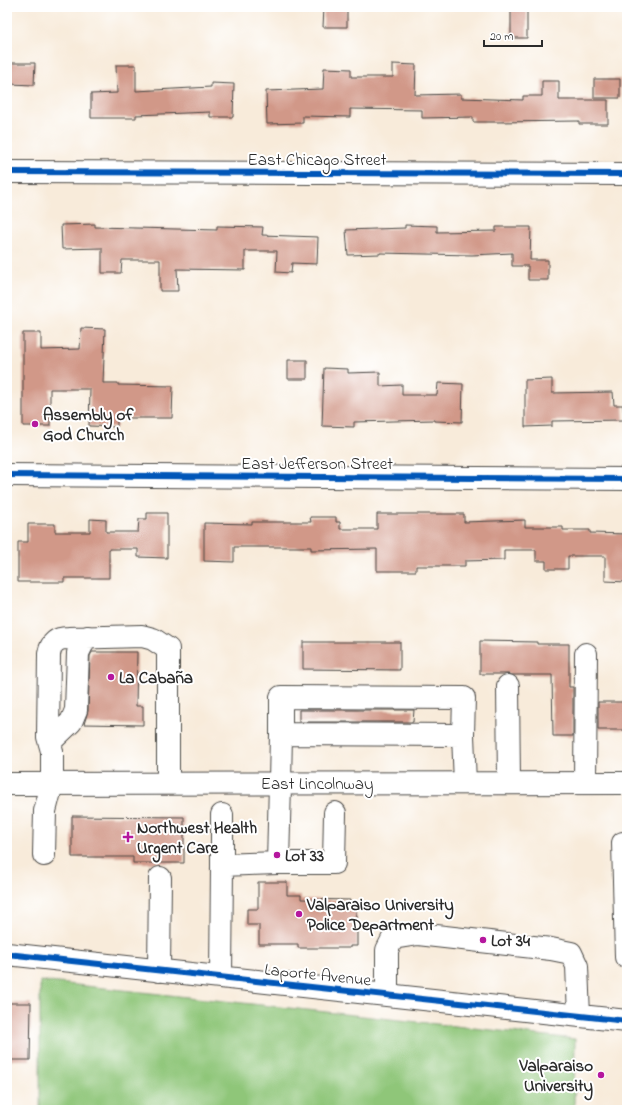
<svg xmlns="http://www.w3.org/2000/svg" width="634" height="1117" font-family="'Indie Flower',sans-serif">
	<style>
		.green { fill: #8fc679; stroke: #5d7852 }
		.building { fill: #d19888 }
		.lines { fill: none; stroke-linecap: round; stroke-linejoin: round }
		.minor-casing { stroke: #4a4845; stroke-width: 24 }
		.major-casing { stroke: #4a4845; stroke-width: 24 }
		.minor { stroke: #fff; stroke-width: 22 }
		.major { stroke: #fff; stroke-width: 22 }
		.cycleway-casing { stroke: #fff; stroke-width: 8 }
		.cycleway { stroke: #0057b8; stroke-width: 6 }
		.poi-dot { fill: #b5179e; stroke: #fff; stroke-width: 1.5 }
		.labels { text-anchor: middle; stroke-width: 4; stroke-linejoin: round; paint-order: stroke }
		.street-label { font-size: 17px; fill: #2b2b2b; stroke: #fff }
		.poi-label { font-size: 17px; font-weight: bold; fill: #2b2b2b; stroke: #fff; text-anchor: start }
	</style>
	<rect width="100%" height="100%" fill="#fff"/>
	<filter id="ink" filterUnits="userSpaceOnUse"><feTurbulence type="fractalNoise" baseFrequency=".025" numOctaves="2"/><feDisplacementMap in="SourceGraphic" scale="8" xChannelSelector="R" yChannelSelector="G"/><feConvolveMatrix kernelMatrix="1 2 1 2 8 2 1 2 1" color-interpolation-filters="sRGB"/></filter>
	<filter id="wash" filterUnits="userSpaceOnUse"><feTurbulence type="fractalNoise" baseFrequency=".012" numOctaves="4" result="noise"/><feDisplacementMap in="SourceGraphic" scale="16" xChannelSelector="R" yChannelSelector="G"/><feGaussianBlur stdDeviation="0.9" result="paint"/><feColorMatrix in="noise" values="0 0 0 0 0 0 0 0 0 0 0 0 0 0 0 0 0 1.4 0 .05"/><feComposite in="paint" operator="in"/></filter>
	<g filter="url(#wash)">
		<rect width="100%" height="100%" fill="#f8ebda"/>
		<path class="green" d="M 40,981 L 575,1039 L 574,1110 L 40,1110 Z"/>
		<g id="blocks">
			<path class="building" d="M 324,7 L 347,7 L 347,27 L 323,27 Z
				M 511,7 L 527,7 L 527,38 L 511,38 Z
				M 10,63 L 35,63 L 34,85 L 10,84 Z
				M 393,64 L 416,65 L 415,95 L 461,94 L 461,98 L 523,100 L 523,96 L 542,96 L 542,81 L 559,81 L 559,100 L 608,100 L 608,124 L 579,124 L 579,121 L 496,122 L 473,122 L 473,117 L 422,118 L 422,110 L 350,109 L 350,117 L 303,116 L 303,123 L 267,124 L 266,91 L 323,89 L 324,68 L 351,69 L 351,77 L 393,77 Z
				M 116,65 L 136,65 L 136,91 L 211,87 L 211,83 L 234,84 L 233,117 L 210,117 L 210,112 L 136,115 L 136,118 L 91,118 L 91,94 L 117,93 Z
				M 594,79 L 620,79 L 620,98 L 594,98 Z
				M 95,224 L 95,227 L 217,230 L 217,226 L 263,227 L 262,235 L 318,237 L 317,264 L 292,263 L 291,273 L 276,272 L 277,251 L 245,251 L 245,270 L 177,269 L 178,291 L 160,291 L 160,260 L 122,260 L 121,273 L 102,273 L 102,248 L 62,249 L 61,225 Z
				M 405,225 L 437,226 L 437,232 L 496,231 L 496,227 L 531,227 L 530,260 L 548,260 L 548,280 L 528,280 L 528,266 L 512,266 L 512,253 L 472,255 L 380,253 L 380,254 L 348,255 L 346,230 L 405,228 Z
				M 81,328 L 105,329 L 103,383 L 118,383 L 118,385 L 173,386 L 172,418 L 117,418 L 117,427 L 89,426 L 90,389 L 50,389 L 50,426 L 23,426 L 23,333 L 41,333 L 41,350 L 80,349 Z
				M 288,360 L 307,360 L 307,379 L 288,379 Z
				M 324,368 L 348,369 L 348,373 L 380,372 L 380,386 L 402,385 L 402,395 L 437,395 L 438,383 L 463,384 L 462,422 L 434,421 L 434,420 L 354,422 L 354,427 L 322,426 Z
				M 552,379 L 552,393 L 613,392 L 614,405 L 623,405 L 624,420 L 552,421 L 552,426 L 525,427 L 525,380 Z
				M 147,513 L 167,513 L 167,558 L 138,557 L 138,549 L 109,549 L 109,578 L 64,578 L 64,582 L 18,582 L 18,542 L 28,542 L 28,524 L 55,524 L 55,532 L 90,532 L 90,519 L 106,520 L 106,532 L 138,532 L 139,519 L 147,519 Z
				M 377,514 L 464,514 L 464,522 L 525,520 L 525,527 L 563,527 L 563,530 L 590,530 L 590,533 L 627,534 L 627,582 L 605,581 L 605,556 L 568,556 L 568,569 L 546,569 L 546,561 L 536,561 L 536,550 L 504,550 L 504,560 L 465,561 L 465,566 L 416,566 L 416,571 L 377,571 L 377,549 L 311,550 L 311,547 L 234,547 L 234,562 L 204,561 L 204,523 L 252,524 L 252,522 L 311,522 L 310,517 L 336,517 L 336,522 L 340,522 L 340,529 L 377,529 Z
				M 480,641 L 537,642 L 537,644 L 569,644 L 569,687 L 573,687 L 573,736 L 553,736 L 552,675 L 512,675 L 508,674 L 480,674 Z
				M 303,642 L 400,642 L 400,670 L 303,669 Z
				M 92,652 L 137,652 L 136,706 L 143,706 L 143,725 L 84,724 L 88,711 L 90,656 Z
				M 598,702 L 627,702 L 627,730 L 598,730 Z
				M 299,710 L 414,710 L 413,722 L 299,722 Z
				M 72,816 L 184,817 L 184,863 L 133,863 L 133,857 L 72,857 Z
				M 258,882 L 287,882 L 287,895 L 301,895 L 301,899 L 350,900 L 350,902 L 356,903 L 356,915 L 357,915 L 357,946 L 350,946 L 350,948 L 298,948 L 298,944 L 259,944 L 259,925 L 247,925 L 247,909 L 258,909 Z
				M 7,1003 L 31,1003 L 30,1060 L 7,1060 Z"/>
		</g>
	</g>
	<g filter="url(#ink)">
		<use href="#blocks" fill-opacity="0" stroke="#4a4845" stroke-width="1"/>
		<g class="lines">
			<g class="minor-casing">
				<path id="minor" d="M 7,172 L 627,174
					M 7,475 L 627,479
					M 508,686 L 509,783
					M 463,735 L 465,783
					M 50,742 L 71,722 L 76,710 L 78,653 L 82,645 L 88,637
					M 585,783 L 586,654
					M 627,843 L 623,843 L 626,957 L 627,957
					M 44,855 L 45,811 L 52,784 L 52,751 L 48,737 L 49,654 C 51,643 56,638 68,638 L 142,636 L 153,639 L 168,649 L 168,783
					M 278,863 L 334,863 L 335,813
					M 222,865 L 222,815
					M 7,954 L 627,1021
					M 159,971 L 160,878
					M 221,977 L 222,865 L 278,863 L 280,783 L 281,734 L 463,735 L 464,698 L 281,697 L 281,734
					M 387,995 L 387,950 L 393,938 L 418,934 L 551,949 L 571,953 L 577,966 L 579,1016"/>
			</g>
			<g class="major-casing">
				<path id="major" d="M 7,784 L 627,783"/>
			</g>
			<use href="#minor" class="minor"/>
			<use href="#major" class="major"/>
			<g class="cycleway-casing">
				<path id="cycleway" d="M 7,172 L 627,174
					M 7,475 L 627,479
					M 7,954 L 627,1021"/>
			</g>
			<use href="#cycleway" class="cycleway"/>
		</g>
	</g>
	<g class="poi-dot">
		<circle cx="35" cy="424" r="4"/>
		<circle cx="111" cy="677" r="4"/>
		<path d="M126 831h4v4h4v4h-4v4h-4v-4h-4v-4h4z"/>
		<circle cx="277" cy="855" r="4"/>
		<circle cx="299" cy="914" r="4"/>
		<circle cx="483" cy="940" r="4"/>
		<circle cx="601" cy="1075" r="4"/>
	</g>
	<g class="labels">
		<g class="street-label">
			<text x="317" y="165">East Chicago Street</text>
			<text x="317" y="469">East Jefferson Street</text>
			<text x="317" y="789">East Lincolnway</text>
			<text transform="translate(318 974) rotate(6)" y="6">Laporte Avenue</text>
		</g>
		<g class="poi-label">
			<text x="43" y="420">Assembly of<tspan x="43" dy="20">God Church</tspan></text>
			<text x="119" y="683">La Cabaña</text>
			<text x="137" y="833">Northwest Health<tspan x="137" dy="20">Urgent Care</tspan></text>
			<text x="285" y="861">Lot 33</text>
			<text x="307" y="910">Valparaiso University<tspan x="307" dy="20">Police Department</tspan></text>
			<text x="491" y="946">Lot 34</text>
			<text x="593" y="1071" text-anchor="end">Valparaiso<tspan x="593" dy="20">University</tspan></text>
		</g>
	</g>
	<rect width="634" height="1117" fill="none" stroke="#fff" stroke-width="24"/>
	<path d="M484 40v6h58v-6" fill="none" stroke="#2b2b2b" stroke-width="2"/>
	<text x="490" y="40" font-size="12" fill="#2b2b2b" stroke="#ffffff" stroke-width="3" paint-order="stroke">20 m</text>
</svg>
